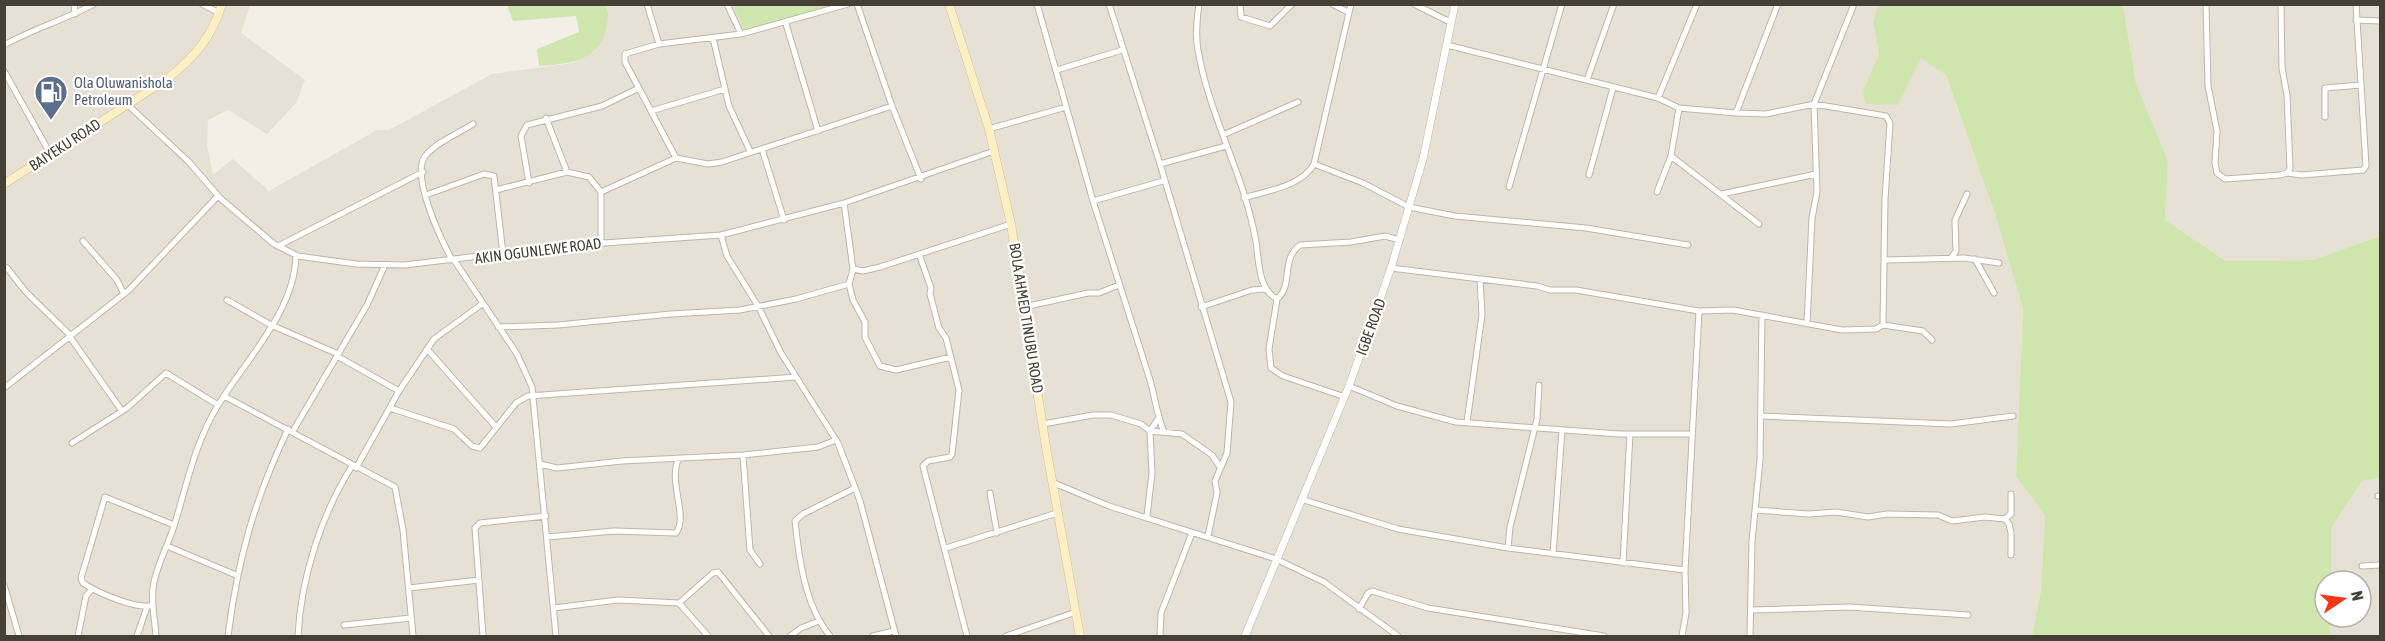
<svg xmlns="http://www.w3.org/2000/svg" width="2385" height="641" font-family="'Asap Condensed',sans-serif">
	<style>
		.residential { fill: #e7e0d4 }
		.green { fill: #cfe7af }
		.lines { fill: none; stroke-linecap: round; stroke-linejoin: round }
		.minor-casing { stroke: #beb6a9; stroke-width: 7 }
		.tertiary-casing { stroke: #beb6a9; stroke-width: 8 }
		.secondary-casing { stroke: #d2c197; stroke-width: 9 }
		.minor { stroke: #fff; stroke-width: 5 }
		.tertiary { stroke: #fff; stroke-width: 7 }
		.secondary { stroke: #feefc5; stroke-width: 8 }
		.labels { text-anchor: middle; stroke-width: 4.5; stroke-linejoin: round; paint-order: stroke }
		.service-label { font-size: 15px; fill: #4e5e75; stroke: #fff; text-anchor: start }
		.street-label { font-size: 15px; fill: #453f35; stroke: #fff }
	</style>
	<rect width="100%" height="100%" fill="#f3efe6"/>
	<path class="residential" d="M 4,5 L 250,5 L 241,33 L 305,80 L 296,103 L 267,134 L 228,110 L 208,120 L 207,145 L 213,175 L 233,159 L 269,191 L 377,130 L 389,130 L 492,74 L 573,63 L 595,51 L 608,9 L 606,5 L 1879,5 L 1873,22 L 1879,54 L 1863,90 L 1898,105 L 1921,57 L 1946,75 L 1995,214 L 2023,309 L 2016,475 L 2045,516 L 2041,590 L 2032,636 L 5,636 Z
		M 2123,5 L 2380,5 L 2380,236 L 2313,260 L 2226,261 L 2165,220 L 2168,161 L 2136,83 Z
		M 2380,478 L 2380,636 L 2330,636 L 2330,617 L 2361,617 L 2361,581 L 2331,581 L 2331,529 L 2362,481 Z"/>
	<path class="green" d="M 1879,4 L 2123,5 L 2136,83 L 2168,161 L 2165,220 L 2226,261 L 2313,260 L 2380,236 L 2380,478 L 2362,481 L 2331,529 L 2331,581 L 2325,581 L 2325,617 L 2330,617 L 2330,636 L 2032,636 L 2041,590 L 2045,516 L 2016,476 L 2023,309 L 1995,214 L 1946,75 L 1921,58 L 1898,105 L 1866,104 L 1863,90 L 1879,54 L 1873,22 Z
		M 507,5 L 606,5 C 609,11 608,17 607,23 C 603,61 570,64 539,66 L 537,49 L 579,32 L 576,16 L 513,21 Z
		M 733,5 L 834,5 L 744,30 Z"/>
	<g class="lines">
		<g class="minor-casing">
			<path id="minor" d="M 74,4 L 75,14
				M 202,4 L 219,13
				M 647,4 L 659,44
				M 727,4 L 741,34
				M 857,4 L 892,106 L 921,179
				M 1037,4 L 1093,201 L 1150,380 C 1155,397 1157,416 1164,432
				M 1109,4 L 1160,164 L 1231,402 L 1227,453 L 1215,481 L 1217,493 L 1208,536
				M 1199,4 C 1197,19 1195,35 1198,50 C 1209,116 1245,176 1256,242 C 1259,261 1258,289 1277,299 L 1269,349 L 1271,368 L 1283,376 L 1345,397
				M 1240,4 L 1241,17 L 1270,26 L 1292,4
				M 1332,4 L 1348,12
				M 1414,4 L 1450,22
				M 2206,4 L 2208,86 L 2217,131 L 2215,163 L 2217,173 L 2225,179 L 2280,175 L 2287,173 L 2290,169 L 2287,95 L 2282,68 L 2281,4
				M 2356,20 L 2380,21
				M 786,24 L 818,131
				M 713,38 L 729,106 L 750,151
				M 4,45 C 33,29 64,20 94,4
				M 1057,70 L 1122,50
				M 4,71 L 51,155
				M 1587,80 L 1614,4
				M 1658,98 L 1697,4
				M 128,105 L 189,162 L 220,198 L 274,244 L 298,256 L 356,264 L 405,265 L 560,246 L 721,235 L 844,203 L 994,151
				M 651,111 L 725,89
				M 1736,113 L 1778,4
				M 2325,117 L 2325,88 L 2361,85
				M 546,118 L 567,172
				M 989,129 L 1066,107
				M 1223,135 L 1298,102
				M 762,149 L 784,220
				M 1671,156 L 1759,224
				M 676,158 L 625,62 L 625,54 L 659,44 L 741,34 L 848,4
				M 1160,164 L 1226,146
				M 1314,164 L 1363,183 L 1409,207 L 1455,216 L 1586,228 L 1688,245
				M 2287,173 L 2302,175 L 2363,170 L 2366,166 L 2356,4
				M 1589,175 L 1613,88
				M 529,183 L 521,136 L 527,125 L 602,106 L 639,88
				M 1509,187 L 1562,4
				M 496,190 L 567,172 L 589,177 L 601,192 L 601,243
				M 601,192 L 676,158 L 708,164 L 722,162 L 892,106
				M 1657,192 L 1671,156 L 1679,108
				M 1722,194 L 1816,174
				M 426,195 L 484,174 L 494,176 L 503,254
				M 1244,198 C 1268,190 1301,187 1314,164 L 1351,4
				M 1093,201 L 1163,181
				M 844,203 L 853,269 L 849,284 L 853,300 L 865,322 L 865,337 L 880,366 L 896,370 L 951,357
				M 721,235 L 727,256 L 758,306 L 781,353 L 838,443 L 860,501 L 896,636
				M 83,241 L 117,280 L 124,294
				M 278,246 L 423,172
				M 919,254 L 931,288 L 930,294 L 939,328 L 946,338 L 959,390 L 952,454 L 950,457 L 928,461 L 923,466 L 967,636
				M 1951,258 L 1956,251 L 1955,220 L 1967,194
				M 1975,259 L 1994,293
				M 452,260 C 442,241 409,174 426,155 C 437,142 459,133 473,124
				M 454,260 L 517,354 L 532,387 L 556,636
				M 1886,260 L 1964,258 L 1999,263
				M 7,268 L 26,292 L 71,336
				M 1391,268 L 1537,286 L 1550,290 L 1576,290 L 1699,311 L 1733,310 L 1842,330 L 1876,329 L 1883,325 L 1885,199 L 1890,123 L 1886,116 L 1814,104 L 1766,114 L 1736,113 L 1679,108 L 1658,98 L 1447,45
				M 853,269 L 863,271 L 880,267 L 1011,224
				M 1277,299 C 1294,285 1280,260 1300,245 L 1351,242 L 1385,236 L 1400,240
				M 227,300 L 271,325 L 338,354
				M 1024,307 L 1088,293 L 1099,293 L 1119,285
				M 1201,307 L 1252,290 L 1265,289
				M 1807,324 L 1812,218 L 1817,192 L 1814,104 L 1854,4
				M 1883,325 L 1923,331 L 1932,340
				M 498,327 L 558,325 L 671,314 L 740,310 L 796,299 L 849,284
				M 70,337 L 122,411
				M 427,349 L 496,427
				M 337,356 L 399,391
				M 1349,386 L 1397,406 L 1456,422 L 1619,434 L 1692,434
				M 4,388 L 129,290 L 218,196
				M 224,396 L 395,487 L 403,530 L 413,636
				M 390,408 L 454,429 L 472,446 L 480,448 L 516,403 L 528,396 L 796,377
				M 1761,416 L 1951,424 L 2013,416
				M 1467,422 L 1482,315 L 1480,280
				M 1043,424 L 1093,415 L 1111,415 L 1141,424 L 1150,431 L 1182,434 L 1212,455 L 1220,467
				M 293,431 L 367,305 L 385,265
				M 72,443 L 127,408 L 166,373 L 218,405
				M 743,455 L 750,550 L 760,564
				M 540,464 L 557,468 L 622,461 L 743,455 L 818,447 L 836,440
				M 356,468 L 399,391 L 434,339 L 482,304
				M 1054,483 L 1109,506 L 1276,559 L 1324,582 L 1398,636
				M 990,493 L 997,533
				M 2378,496 L 2380,496
				M 1301,499 L 1398,529 L 1508,548 L 1685,570
				M 1756,510 L 1809,514 L 1836,512 L 1868,517 L 1887,514 L 1938,515 L 1952,521 L 1985,517 L 2005,519 L 2009,524 L 2011,533 L 2011,555
				M 1147,516 L 1152,473 L 1150,431 L 1158,419
				M 2005,519 L 2011,514 L 2011,494
				M 547,537 L 614,531 L 676,533 C 689,516 667,481 679,458
				M 167,546 L 236,575
				M 946,548 L 1057,513
				M 1508,548 L 1510,527 L 1537,419 L 1539,385
				M 1553,554 L 1562,430
				M 1623,563 L 1630,434
				M 2362,566 L 2380,565
				M 4,585 L 19,636
				M 409,588 L 479,580
				M 679,603 L 708,636
				M 153,605 C 139,611 96,592 83,583 L 81,578 L 105,497 L 174,525
				M 554,608 L 618,600 L 679,603 L 713,573 L 718,572 L 769,636
				M 1359,609 L 1368,593 L 1372,591 L 1428,608 L 1604,636
				M 1752,610 L 1849,607 L 1968,615
				M 344,625 L 411,618
				M 78,636 L 86,596 L 92,589
				M 137,636 L 147,607
				M 156,636 C 155,619 150,600 154,582 C 158,563 168,545 174,526 C 187,485 194,445 217,407 C 245,360 295,312 296,255
				M 228,636 C 238,558 254,501 288,429
				M 298,636 C 301,578 321,515 352,466
				M 483,636 L 475,528 L 480,523 L 546,516
				M 790,636 L 801,628 L 819,621
				M 830,636 C 805,606 799,559 795,521 L 803,514 L 855,488
				M 873,636 L 894,631
				M 1006,636 L 1076,612
				M 1160,636 L 1161,613 L 1192,533
				M 1682,636 L 1686,613 L 1685,570 L 1699,311
				M 1750,636 L 1752,541 L 1760,460 L 1762,315"/>
		</g>
		<g class="tertiary-casing">
			<path id="tertiary" d="M 1245,636 L 1349,386 L 1391,268 L 1423,159 L 1455,4"/>
		</g>
		<g class="secondary-casing">
			<path id="secondary" d="M 949,4 L 989,129 L 1011,224 L 1046,447 L 1080,636
				M 4,184 L 167,79 C 194,58 212,37 222,4"/>
		</g>
		<use href="#minor" class="minor"/>
		<use href="#tertiary" class="tertiary"/>
		<use href="#secondary" class="secondary"/>
	</g>
	<defs>
		<g id="fuel-pin" transform="scale(1.725)"><path d="M0 17L-7.5 6A9.5 9.5 0 1 1 7.5 6Z" fill="#5c6f8a" stroke="#fff"/><path d="M-5.5-6h7V0h2V4h1.3V-2.5L3-4.5l.8-.8L6-3V5H2.5V1h-1V6h-7ZM-4.2-4.7v3.2H.2V-4.7Z" fill="#fff"/></g>
	</defs>
	<g fill-rule="evenodd">
		<use href="#fuel-pin" x="51" y="92"/>
	</g>
	<g class="labels">
		<g class="service-label">
			<text x="74" y="88">Ola Oluwanishola<tspan x="74" dy="17">Petroleum</tspan></text>
		</g>
		<g class="street-label">
			<text transform="translate(65 145) rotate(-33)" y="5">BAIYEKU ROAD</text>
			<text transform="translate(538 251) rotate(-7)" y="5">AKIN OGUNLEWE ROAD</text>
			<text transform="translate(1026 318) rotate(81)" y="5">BOLA AHMED TINUBU ROAD</text>
			<text transform="translate(1371 327) rotate(-70)" y="5">IGBE ROAD</text>
		</g>
	</g>
	<rect width="2385" height="641" fill="none" stroke="#453f35" stroke-width="12"/>
	<g transform="translate(2343 599) rotate(77)"><circle r="28" fill="#ffffff" stroke="#b5b2ae" stroke-width="1.5"/>
	<path d="M0-4.5L10 22L0 15L-10 22Z" fill="#f73619"/>
	<text y="-9" font-size="16" font-weight="bold" text-anchor="middle" fill="#453f35">N</text>
	</g>
</svg>
